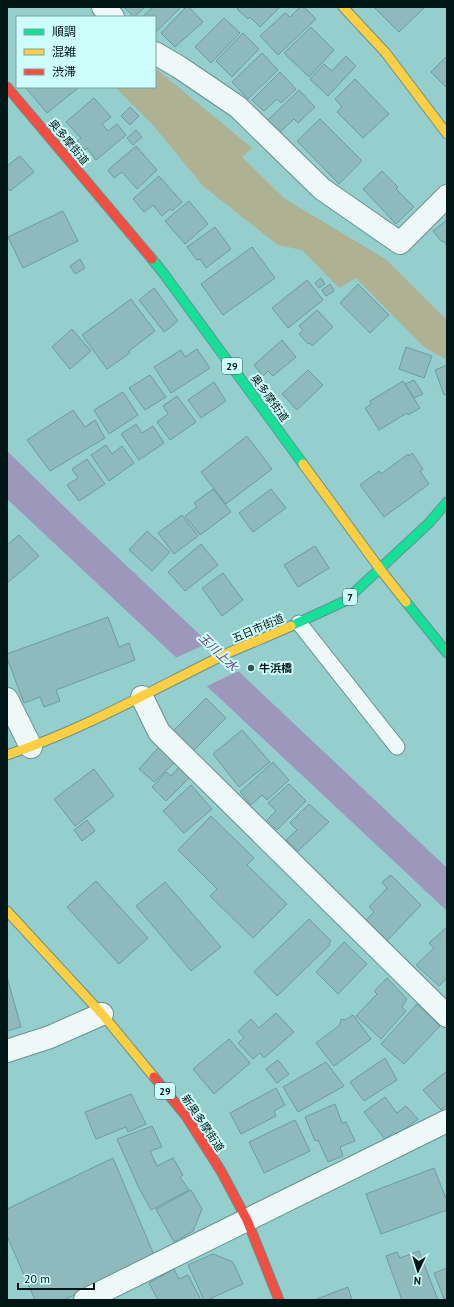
<svg xmlns="http://www.w3.org/2000/svg" width="454" height="1307" font-family="'PT Sans','Noto Sans JP',sans-serif">
	<style>
		.forest { fill: #aeb293 }
		.water { fill: #9e97bc }
		.pier { fill: #94cecd }
		.building { fill: #8eb9bd; stroke: #6c9ca0 }
		.lines { fill: none; stroke-linecap: round; stroke-linejoin: round }
		.lane-casing { stroke: #669290; stroke-width: 17 }
		.street-casing { stroke: #669290; stroke-width: 24 }
		.fast-casing { stroke: #669290; stroke-width: 11 }
		.slow-casing { stroke: #669290; stroke-width: 11 }
		.jam-casing { stroke: #669290; stroke-width: 11 }
		.path { stroke: #b2c1c1; stroke-width: 2.5; stroke-dasharray: 3 2; stroke-linecap: butt }
		.lane { stroke: #eff8f8; stroke-width: 15 }
		.street { stroke: #eff8f8; stroke-width: 22 }
		.fast { stroke: #16e098; stroke-width: 9 }
		.slow { stroke: #ffcf43; stroke-width: 9 }
		.jam { stroke: #f24e42; stroke-width: 9 }
		.poi-dot { fill: #345655; stroke: #cdfefc; stroke-width: 1.5 }
		.labels { text-anchor: middle; stroke-width: 4; stroke-linejoin: round; paint-order: stroke }
		.shield { fill: #cdfefc; stroke: #3e5b5a; stroke-width: 1 }
		.shield-label { font-size: 10px; font-weight: bold; fill: #001515 }
		.street-label { font-size: 11px; fill: #001515; stroke: #cdfefc }
		.poi-label { font-size: 11px; font-weight: bold; fill: #001515; stroke: #cdfefc; text-anchor: start }
		.water-label { font-size: 12px; font-style: italic; fill: #6a3c80; stroke: #cdfefc }
	</style>
	<rect width="100%" height="100%" fill="#94cecd"/>
	<path class="forest" d="M 155,68 L 252,148 L 242,157 L 285,199 L 387,260 L 447,320 L 447,360 L 424,347 L 356,278 L 339,288 L 302,250 L 278,245 L 203,186 L 153,125 L 115,87 L 155,87 Z"/>
	<path class="water" d="M 7,451 L 76,518 L 447,868 L 447,911 L 7,499 Z"/>
	<path class="pier" d="M 211,642 L 241,670 L 205,687 L 175,658 Z"/>
	<path class="building" d="M 124,7 L 145,7 L 134,17 Z
		M 153,7 L 181,7 L 155,33 L 155,17 L 142,17 Z
		M 186,7 L 189,7 L 203,22 L 175,47 L 161,33 Z
		M 239,7 L 278,7 L 279,8 L 260,27 L 250,17 L 248,19 L 237,9 Z
		M 300,7 L 304,7 L 316,19 L 278,55 L 260,36 L 285,13 L 290,17 Z
		M 374,7 L 425,7 L 399,32 Z
		M 224,18 L 240,33 L 211,63 L 195,47 Z
		M 311,27 L 334,50 L 309,77 L 284,53 Z
		M 243,33 L 259,49 L 232,77 L 216,61 Z
		M 262,53 L 278,70 L 248,99 L 232,82 Z
		M 346,56 L 356,66 L 328,96 L 310,79 L 324,64 L 332,71 Z
		M 447,56 L 447,88 L 431,72 Z
		M 280,72 L 296,89 L 281,103 L 277,99 L 264,111 L 252,100 Z
		M 355,79 L 389,114 L 363,138 L 337,112 L 342,107 L 335,99 Z
		M 25,87 L 75,87 L 77,89 L 47,113 Z
		M 299,90 L 315,107 L 298,123 L 294,119 L 280,132 L 268,120 Z
		M 94,98 L 111,117 L 102,124 L 108,131 L 117,124 L 126,135 L 96,160 L 87,148 L 85,150 L 77,141 L 81,138 L 66,122 Z
		M 130,107 L 139,116 L 130,125 L 121,116 Z
		M 320,119 L 362,161 L 339,184 L 297,141 Z
		M 136,130 L 142,137 L 133,145 L 127,138 Z
		M 136,146 L 157,170 L 137,189 L 122,172 L 114,178 L 108,170 Z
		M 20,156 L 34,172 L 10,191 L 7,187 L 7,166 Z
		M 382,171 L 398,187 L 396,189 L 414,207 L 396,224 L 363,189 Z
		M 159,176 L 182,202 L 172,211 L 170,209 L 162,216 L 153,205 L 144,212 L 133,199 Z
		M 189,201 L 208,224 L 185,244 L 165,221 Z
		M 63,211 L 78,241 L 23,268 L 8,237 Z
		M 447,220 L 447,246 L 444,241 L 442,242 L 433,231 Z
		M 215,227 L 231,249 L 206,268 L 200,259 L 197,260 L 187,247 Z
		M 252,247 L 275,278 L 223,315 L 201,284 Z
		M 80,259 L 85,268 L 75,274 L 70,266 Z
		M 321,278 L 325,284 L 319,288 L 315,283 Z
		M 307,280 L 323,300 L 288,328 L 272,308 Z
		M 330,284 L 334,291 L 326,296 L 322,290 Z
		M 358,284 L 389,315 L 370,333 L 340,303 Z
		M 154,288 L 178,321 L 164,332 L 139,300 Z
		M 131,299 L 155,331 L 129,351 L 130,353 L 107,369 L 82,335 Z
		M 317,310 L 333,327 L 312,346 L 310,343 L 308,344 L 299,334 L 303,330 L 299,326 Z
		M 72,329 L 91,351 L 70,369 L 52,347 Z
		M 282,340 L 296,357 L 273,376 L 268,371 L 263,376 L 254,365 Z
		M 406,347 L 432,356 L 424,378 L 399,369 Z
		M 197,349 L 210,368 L 171,393 L 154,367 L 181,350 L 185,357 Z
		M 447,365 L 447,394 L 444,395 L 435,370 Z
		M 308,370 L 323,385 L 297,410 L 282,394 Z
		M 150,375 L 166,397 L 145,410 L 129,388 Z
		M 414,380 L 423,394 L 414,398 L 405,384 Z
		M 403,381 L 420,408 L 408,415 L 407,413 L 379,430 L 365,408 L 371,404 L 370,401 Z
		M 214,382 L 226,401 L 201,418 L 188,400 Z
		M 123,392 L 138,415 L 109,434 L 94,410 Z
		M 177,396 L 196,422 L 170,440 L 157,422 L 168,414 L 163,406 Z
		M 73,410 L 85,427 L 95,420 L 105,438 L 50,471 L 27,440 Z
		M 136,424 L 142,433 L 153,426 L 164,443 L 139,460 L 121,434 Z
		M 247,436 L 272,469 L 226,504 L 201,472 Z
		M 106,445 L 112,454 L 122,446 L 134,463 L 109,481 L 91,455 Z
		M 412,453 L 423,469 L 420,471 L 429,484 L 384,517 L 360,485 L 379,471 L 381,474 L 408,454 L 409,456 Z
		M 87,459 L 105,484 L 79,501 L 67,485 L 78,478 L 72,469 Z
		M 213,489 L 231,512 L 200,535 L 185,516 L 197,507 L 194,503 Z
		M 271,489 L 286,508 L 253,532 L 239,513 Z
		M 182,515 L 198,536 L 174,554 L 158,533 Z
		M 147,531 L 170,552 L 152,571 L 129,550 Z
		M 19,535 L 39,556 L 7,583 L 7,545 Z
		M 201,544 L 218,565 L 185,591 L 168,572 Z
		M 315,546 L 329,568 L 298,587 L 284,565 Z
		M 223,573 L 243,600 L 222,616 L 202,588 Z
		M 108,617 L 119,647 L 129,643 L 135,660 L 56,690 L 60,701 L 44,707 L 40,697 L 24,703 L 7,658 L 7,654 Z
		M 206,698 L 226,718 L 192,752 L 172,732 Z
		M 242,730 L 270,762 L 239,787 L 213,754 Z
		M 159,747 L 175,762 L 154,782 L 139,769 Z
		M 273,762 L 289,780 L 267,800 L 262,795 L 251,805 L 240,792 Z
		M 179,767 L 190,777 L 166,801 L 152,787 L 166,772 L 171,776 Z
		M 94,769 L 114,796 L 75,826 L 54,799 Z
		M 289,784 L 306,801 L 277,830 L 267,820 L 276,811 L 268,803 Z
		M 191,785 L 212,809 L 184,833 L 163,811 Z
		M 309,804 L 329,822 L 298,851 L 286,840 L 297,830 L 290,823 Z
		M 211,816 L 254,858 L 247,865 L 287,904 L 253,938 L 210,896 L 217,889 L 178,850 Z
		M 87,820 L 95,831 L 82,841 L 74,830 Z
		M 391,875 L 421,905 L 383,945 L 363,923 L 374,912 L 369,907 L 387,888 L 382,882 Z
		M 96,881 L 148,938 L 119,964 L 67,907 Z
		M 165,882 L 221,947 L 191,971 L 136,906 Z
		M 309,919 L 331,941 L 329,943 L 330,945 L 277,996 L 254,972 Z
		M 447,927 L 447,978 L 439,986 L 416,965 L 434,948 L 429,943 Z
		M 344,942 L 367,964 L 338,994 L 316,972 Z
		M 7,977 L 21,1027 L 7,1031 Z
		M 387,978 L 407,999 L 402,1007 L 406,1011 L 381,1039 L 356,1016 L 377,994 L 374,991 Z
		M 417,1004 L 440,1026 L 404,1064 L 381,1044 Z
		M 276,1013 L 294,1032 L 264,1058 L 260,1053 L 253,1059 L 238,1043 L 244,1038 L 238,1031 L 251,1019 L 259,1028 Z
		M 353,1015 L 371,1039 L 334,1066 L 316,1043 L 340,1025 L 341,1019 L 345,1020 Z
		M 229,1039 L 250,1063 L 214,1094 L 193,1069 Z
		M 385,1058 L 397,1080 L 364,1101 L 350,1082 Z
		M 278,1060 L 289,1074 L 277,1083 L 266,1069 Z
		M 326,1062 L 344,1086 L 298,1112 L 283,1087 Z
		M 447,1071 L 447,1105 L 441,1110 L 423,1090 Z
		M 276,1088 L 285,1105 L 274,1111 L 276,1116 L 241,1134 L 230,1113 Z
		M 131,1094 L 146,1124 L 128,1132 L 126,1127 L 96,1139 L 85,1112 Z
		M 385,1097 L 397,1113 L 406,1106 L 418,1119 L 397,1135 L 394,1132 L 385,1139 L 364,1112 Z
		M 335,1104 L 342,1123 L 346,1122 L 355,1141 L 340,1147 L 343,1156 L 328,1162 L 318,1140 L 315,1141 L 305,1117 Z
		M 295,1120 L 310,1151 L 264,1173 L 249,1142 Z
		M 152,1126 L 162,1147 L 150,1151 L 157,1166 L 173,1158 L 183,1175 L 180,1177 L 189,1190 L 151,1210 L 138,1186 L 117,1139 Z
		M 113,1158 L 154,1255 L 64,1300 L 35,1300 L 7,1236 L 7,1209 Z
		M 434,1168 L 447,1201 L 447,1210 L 381,1234 L 366,1194 Z
		M 191,1190 L 202,1209 L 193,1231 L 174,1242 L 156,1209 Z
		M 419,1251 L 438,1300 L 402,1300 L 386,1256 L 397,1252 L 400,1258 Z
		M 213,1254 L 233,1262 L 243,1284 L 207,1300 L 204,1300 L 188,1265 Z
		M 447,1268 L 447,1297 L 444,1299 L 434,1273 Z
		M 174,1269 L 179,1279 L 188,1275 L 201,1300 L 158,1300 L 149,1283 Z
		M 348,1287 L 352,1300 L 314,1300 Z"/>
	<g class="lines">
		<g class="lane-casing">
			<path id="lane" d="M 299,623 L 397,747"/>
		</g>
		<g class="street-casing">
			<path id="street" d="M 103,7 L 113,17
				M 155,53 L 179,67 L 238,107 L 322,189 L 400,243 L 447,196
				M 142,697 L 159,732 L 447,1016
				M 7,699 L 31,747
				M 7,1051 L 50,1037 L 102,1014
				M 85,1300 L 447,1121"/>
		</g>
		<g class="fast-casing">
			<path id="fast" d="M 152,259 L 164,274 L 303,464
				M 406,602 L 447,653
				M 291,626 L 345,601 L 429,523 L 447,502"/>
		</g>
		<g class="slow-casing">
			<path id="slow" d="M 343,7 L 385,52 L 447,134
				M 303,464 L 380,569 L 406,602
				M 7,755 C 83,730 154,689 226,654 C 248,644 270,636 291,626
				M 7,911 L 102,1014 L 154,1077"/>
		</g>
		<g class="jam-casing">
			<path id="jam" d="M 7,87 L 152,259
				M 154,1077 L 186,1116 L 221,1171 L 247,1220 L 279,1300"/>
		</g>
		<path class="path" d="M 7,54 L 17,47"/>
		<use href="#lane" class="lane"/>
		<use href="#street" class="street"/>
		<use href="#fast" class="fast"/>
		<use href="#slow" class="slow"/>
		<use href="#jam" class="jam"/>
	</g>
	<circle class="poi-dot" cx="251" cy="668" r="4"/>
	<g class="labels">
		<g class="shield">
			<rect x="222" y="358" width="20" height="16" rx="3"/>
			<rect x="343" y="589" width="14" height="16" rx="3"/>
			<rect x="155" y="1083" width="20" height="16" rx="3"/>
		</g>
		<g class="shield-label">
			<text x="232" y="370">29</text>
			<text x="350" y="601">7</text>
			<text x="165" y="1095">29</text>
		</g>
		<g class="street-label">
			<text transform="translate(69 142) rotate(50)" y="4">奥多摩街道</text>
			<text transform="translate(270 398) rotate(54)" y="4">奥多摩街道</text>
			<text transform="translate(258 628) rotate(-23)" y="4">五日市街道</text>
			<text transform="translate(203 1123) rotate(56)" y="4">新奥多摩街道</text>
		</g>
		<g class="poi-label">
			<text x="259" y="672">牛浜橋</text>
		</g>
		<g class="water-label">
			<text transform="translate(218 652) rotate(44)" y="4">玉川上水</text>
		</g>
	</g>
	<rect width="454" height="1307" fill="none" stroke="#001515" stroke-width="16"/>
	<rect x="16" y="16" width="140" height="72" fill="#cdfefc" stroke="#7ba1a0"/>
	<rect x="24" y="29" width="20" height="6" fill="#16e098" stroke="#7ba1a0"/>
	<text x="52" y="36" font-size="12" fill="#001515">順調</text>
	<rect x="24" y="49" width="20" height="6" fill="#ffcf43" stroke="#7ba1a0"/>
	<text x="52" y="56" font-size="12" fill="#001515">混雑</text>
	<rect x="24" y="69" width="20" height="6" fill="#f24e42" stroke="#7ba1a0"/>
	<text x="52" y="76" font-size="12" fill="#001515">渋滞</text>
	<g transform="translate(418 1271) rotate(184)" stroke="#cdfefc" stroke-width="3" paint-order="stroke">
	<path d="M0-3L7 15L0 10L-7 15Z" fill="#001515"/>
	<text y="-6" font-size="11" font-weight="bold" text-anchor="middle" fill="#001515">N</text>
	</g>
	<path d="M18 1283v6h76v-6" fill="none" stroke="#001515" stroke-width="2"/>
	<text x="24" y="1283" font-size="12" fill="#001515" stroke="#cdfefc" stroke-width="3" paint-order="stroke">20 m</text>
</svg>
